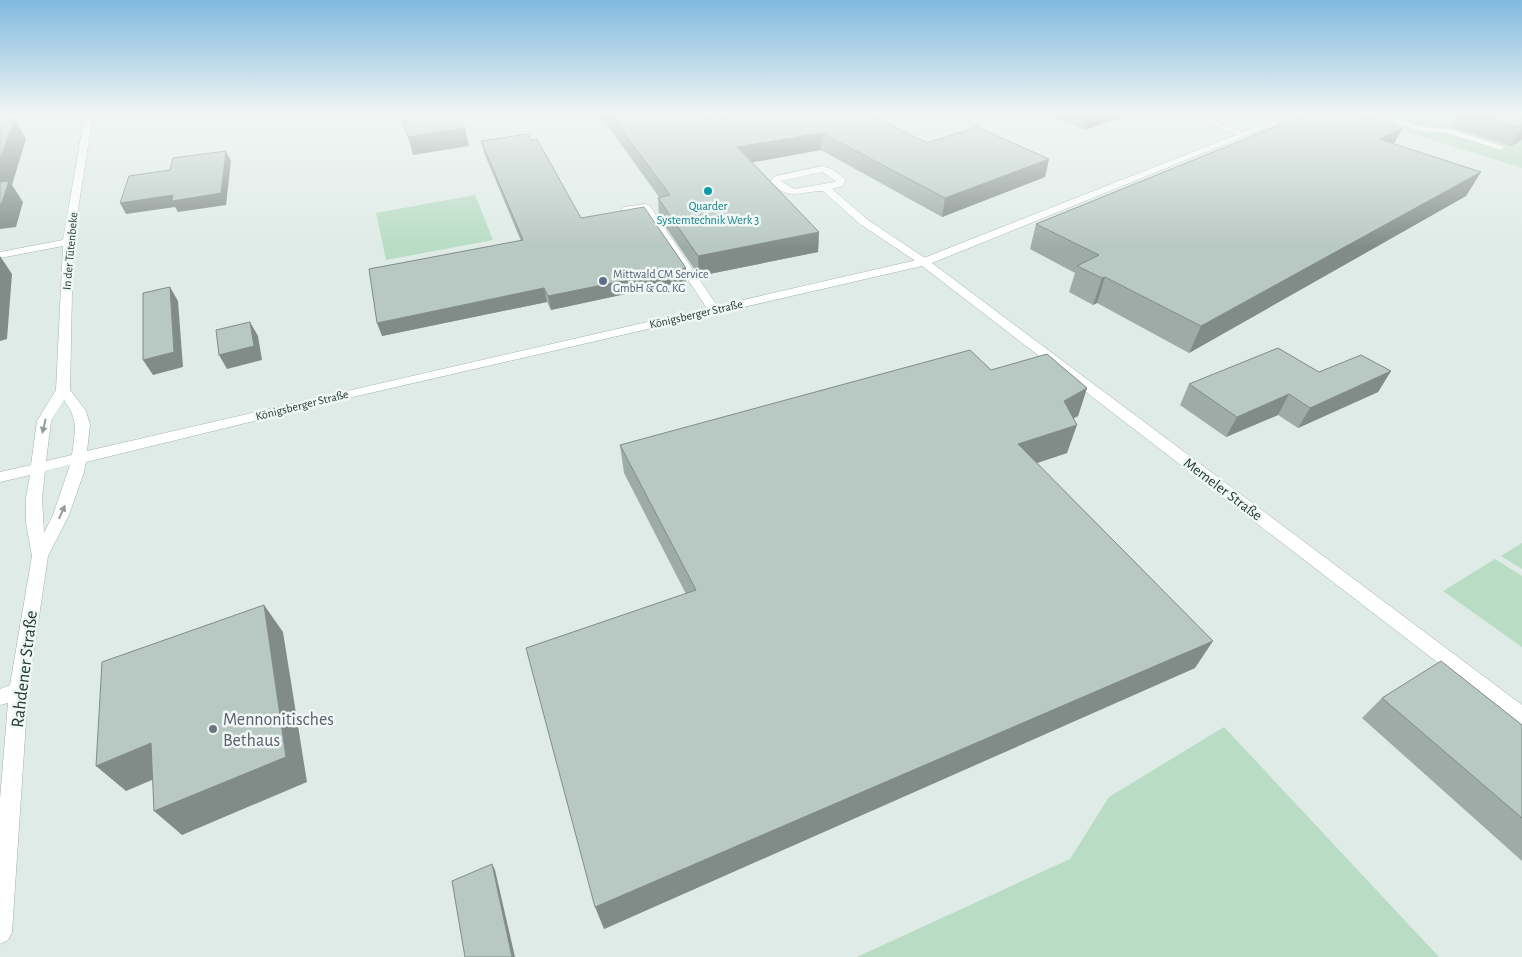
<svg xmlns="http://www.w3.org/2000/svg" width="1522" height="957" font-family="'Alegreya Sans',sans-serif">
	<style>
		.green { fill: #b8dcc4 }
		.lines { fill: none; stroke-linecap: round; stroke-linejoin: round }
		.lane-casing { stroke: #a2b3ad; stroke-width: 1 }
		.street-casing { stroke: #a2b3ad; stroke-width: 1 }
		.lane { fill: #fff; fill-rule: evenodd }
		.street { fill: #fff; fill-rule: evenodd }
		.wall { fill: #9eaca8 }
		.shaded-wall { fill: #818c88 }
		.building { fill: #b8c8c3; stroke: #818c88 }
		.oneway { fill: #909d9a }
		.culture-dot { fill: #0f9aa8; stroke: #f0f7f4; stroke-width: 2 }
		.service-dot { fill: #5c6f8a; stroke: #f0f7f4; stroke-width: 2 }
		.worship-dot { fill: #6b7280; stroke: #f0f7f4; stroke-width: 2 }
		.labels { text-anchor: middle; stroke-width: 5; stroke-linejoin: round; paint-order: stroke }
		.far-culture-label { font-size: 12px; fill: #0d838f; stroke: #f0f7f4 }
		.far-street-label { font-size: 12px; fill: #203b35; stroke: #f0f7f4 }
		.far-service-label { font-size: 12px; fill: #4e5e75; stroke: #f0f7f4; text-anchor: start }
		.street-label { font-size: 15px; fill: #203b35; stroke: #f0f7f4 }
		.near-street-label { font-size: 18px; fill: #203b35; stroke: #f0f7f4 }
		.near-worship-label { font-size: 18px; fill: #5b616d; stroke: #f0f7f4; text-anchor: start }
	</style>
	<rect width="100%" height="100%" fill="#dfebe6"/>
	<path class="green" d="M 1349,114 L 1522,114 L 1522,168 Z
		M 475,195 L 493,240 L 386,260 L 376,213 Z
		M 1522,543 L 1522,569 L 1501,556 Z
		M 1495,559 L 1522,576 L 1522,647 L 1443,591 Z
		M 1224,727 L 1439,957 L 857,957 L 1070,859 L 1109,797 Z"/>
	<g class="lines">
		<g class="lane-casing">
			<path id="lane" d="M 31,114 L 62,114 L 58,116 L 0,121 L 0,117 Z
				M 1182,114 L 1194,114 L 1248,134 L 1241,136 Z
				M 1371,114 L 1383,114 L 1424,127 L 1448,128 L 1505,147 L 1501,150 L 1447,133 L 1420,131 Z
				M 822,166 L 832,169 L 846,180 L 842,186 L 832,189 L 868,220 L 928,260 L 929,262 L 928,264 L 920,264 L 860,224 L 823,191 C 800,191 788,202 770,181 L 776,176 ZM 822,172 L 836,181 L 835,182 L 794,189 L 781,181 Z
				M 645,204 L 649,205 L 720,310 L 718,313 L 710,313 L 642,210 L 625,213 L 620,210 L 625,207 Z"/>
		</g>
		<g class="street-casing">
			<path id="street" d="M 85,114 L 93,114 L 73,242 L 70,390 L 86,411 L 90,425 L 87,451 L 921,259 L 1289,114 L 1300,114 L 932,263 L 1522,705 L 1522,725 L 1515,722 L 922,266 L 344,399 L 86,462 L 84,472 L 69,515 L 48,556 L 28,691 L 12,932 L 8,940 L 0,944 L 0,799 L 8,703 L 0,705 L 0,689 L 10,685 L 32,556 L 26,523 L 26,498 L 30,475 L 0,482 L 0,472 L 31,465 L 37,421 L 56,390 L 63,246 L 0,258 L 0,252 L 63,240 ZM 64,400 C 79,420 75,431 72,455 L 46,461 L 51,421 ZM 70,465 L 53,515 L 44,533 L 42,498 L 45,471 Z"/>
		</g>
		<use href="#lane" class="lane"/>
		<use href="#street" class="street"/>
	</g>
	<path class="wall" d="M 599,114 L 707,114 L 715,123 L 883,121 L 927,143 L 1049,159 L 1045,177 L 942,217 L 821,150 L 752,162 L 819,232 L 818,252 L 699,276 L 659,217 L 658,198 L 659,197 Z
		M 1046,114 L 1132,114 L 1085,130 Z
		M 1450,114 L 1522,114 L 1522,140 L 1511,146 L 1450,127 L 1455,119 Z
		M 1402,129 L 1394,144 L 1481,172 L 1466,196 L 1189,353 L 1097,303 L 1093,305 L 1069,292 L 1075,273 L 1030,249 L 1036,224 Z
		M 531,140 L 581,218 L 686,281 L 551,310 L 547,302 L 382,336 L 521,241 L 484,153 L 481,141 Z
		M 991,370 L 1087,388 L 1078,416 L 1073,418 L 1067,453 L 1037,463 L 1195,668 L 604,929 L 686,594 L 624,473 L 620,445 Z
		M 1391,371 L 1378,392 L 1298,428 L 1278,415 L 1226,437 L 1180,405 L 1189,384 L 1319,372 Z
		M 1382,698 L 1522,725 L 1522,861 L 1362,718 Z"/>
	<path class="shaded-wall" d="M 1094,114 L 1132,114 L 1085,130 L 1089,116 Z
		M 15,119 L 26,139 L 12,185 L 23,202 L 16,227 L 0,229 L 0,159 Z
		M 465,128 L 469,146 L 413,155 L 408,137 Z
		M 1522,128 L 1522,140 L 1511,146 Z
		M 1402,129 L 1390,151 L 1379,139 Z
		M 822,133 L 821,150 L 738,165 L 737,147 Z
		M 226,151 L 231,161 L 226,205 L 178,212 L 175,207 L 126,214 L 120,203 Z
		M 1049,159 L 1045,177 L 942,217 L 945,198 Z
		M 1481,172 L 1466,196 L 1189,353 L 1201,326 Z
		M 819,232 L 818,252 L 699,276 L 698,256 Z
		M 0,256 L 12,274 L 7,339 L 0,341 Z
		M 686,268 L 686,281 L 551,310 L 548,296 Z
		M 1105,277 L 1097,303 L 1093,305 L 1102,278 Z
		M 170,287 L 178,301 L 183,367 L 153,375 L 143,360 Z
		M 544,288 L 547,302 L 382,336 L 377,323 Z
		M 250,322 L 258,336 L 262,360 L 227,369 L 219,355 Z
		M 1391,371 L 1378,392 L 1298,428 L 1310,408 Z
		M 1087,388 L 1078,416 L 1055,429 L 1064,401 Z
		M 1289,394 L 1278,415 L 1226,437 L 1237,417 Z
		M 1077,425 L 1067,453 L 1010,472 L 1018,444 Z
		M 264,605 L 283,632 L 307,782 L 182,835 L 154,811 Z
		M 1213,641 L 1195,668 L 604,929 L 595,907 Z
		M 151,743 L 178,769 L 126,791 L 96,766 Z
		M 492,864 L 495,870 L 515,957 L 512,957 Z"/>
	<path class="building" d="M 400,114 L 458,114 L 465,128 L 408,137 Z
		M 610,114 L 707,114 L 715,123 L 726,114 L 873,114 L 883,121 L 927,143 L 977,127 L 1049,159 L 945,198 L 822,133 L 737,147 L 819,232 L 698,256 L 658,198 L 670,195 Z
		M 1085,114 L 1094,114 L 1089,116 Z
		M 1307,114 L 1355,114 L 1402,129 L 1379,139 L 1481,172 L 1201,326 L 1105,277 L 1102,278 L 1077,266 L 1099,255 L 1036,224 Z
		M 1474,114 L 1522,114 L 1522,128 Z
		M 15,119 L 0,159 L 0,121 Z
		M 528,134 L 531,140 L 537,139 L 581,218 L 644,207 L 686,268 L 548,296 L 544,288 L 377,323 L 369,269 L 523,240 L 481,141 Z
		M 226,151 L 221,193 L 172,201 L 173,195 L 120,203 L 129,176 L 170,170 L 173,158 Z
		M 9,181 L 1,205 L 0,205 L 0,182 Z
		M 170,287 L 174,352 L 143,360 L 143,293 Z
		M 250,322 L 254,346 L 219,355 L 216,330 Z
		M 1278,348 L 1319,372 L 1361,355 L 1391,371 L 1310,408 L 1289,394 L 1237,417 L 1189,384 Z
		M 970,350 L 991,370 L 1047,354 L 1087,388 L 1064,401 L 1077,425 L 1018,444 L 1213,641 L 595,907 L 526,648 L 696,590 L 620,445 Z
		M 264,605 L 286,757 L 154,811 L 151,743 L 96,766 L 102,662 Z
		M 1441,661 L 1522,725 L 1522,818 L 1382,698 Z
		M 492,864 L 512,957 L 465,957 L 452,881 Z"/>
	<defs><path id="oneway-solid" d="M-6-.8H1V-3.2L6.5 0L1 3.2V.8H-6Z" transform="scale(1.25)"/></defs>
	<g class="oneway">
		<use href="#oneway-solid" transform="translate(44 426) rotate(103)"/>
		<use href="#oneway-solid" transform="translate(62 512) rotate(-66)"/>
	</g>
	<linearGradient id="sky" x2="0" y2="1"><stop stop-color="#81b9df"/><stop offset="0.46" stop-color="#f1f6f4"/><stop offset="1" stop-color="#f1f6f4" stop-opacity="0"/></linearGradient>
	<rect width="1522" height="248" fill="url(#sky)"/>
	<circle class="culture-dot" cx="708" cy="191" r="5"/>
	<circle class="service-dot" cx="603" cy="281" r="5"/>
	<circle class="worship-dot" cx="213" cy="729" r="5"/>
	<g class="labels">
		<g class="far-culture-label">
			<text x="708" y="210">Quarder<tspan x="708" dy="14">Systemtechnik Werk 3</tspan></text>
		</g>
		<g class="far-street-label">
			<text transform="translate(70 251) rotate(-85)" y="4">In der Tütenbeke</text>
			<text transform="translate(696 314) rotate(-13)" y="4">Königsberger Straße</text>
			<text transform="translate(302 405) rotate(-14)" y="4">Königsberger Straße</text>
		</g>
		<g class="far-service-label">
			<text x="613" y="278">Mittwald CM Service<tspan x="613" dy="14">GmbH &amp; Co. KG</tspan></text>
		</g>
		<g class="street-label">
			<text transform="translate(1223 489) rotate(37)" y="5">Memeler Straße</text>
		</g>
		<g class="near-street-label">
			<text transform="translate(24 669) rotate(-83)" y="6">Rahdener Straße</text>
		</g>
		<g class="near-worship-label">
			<text x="223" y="725">Mennonitisches<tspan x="223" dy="21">Bethaus</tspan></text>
		</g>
	</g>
</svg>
